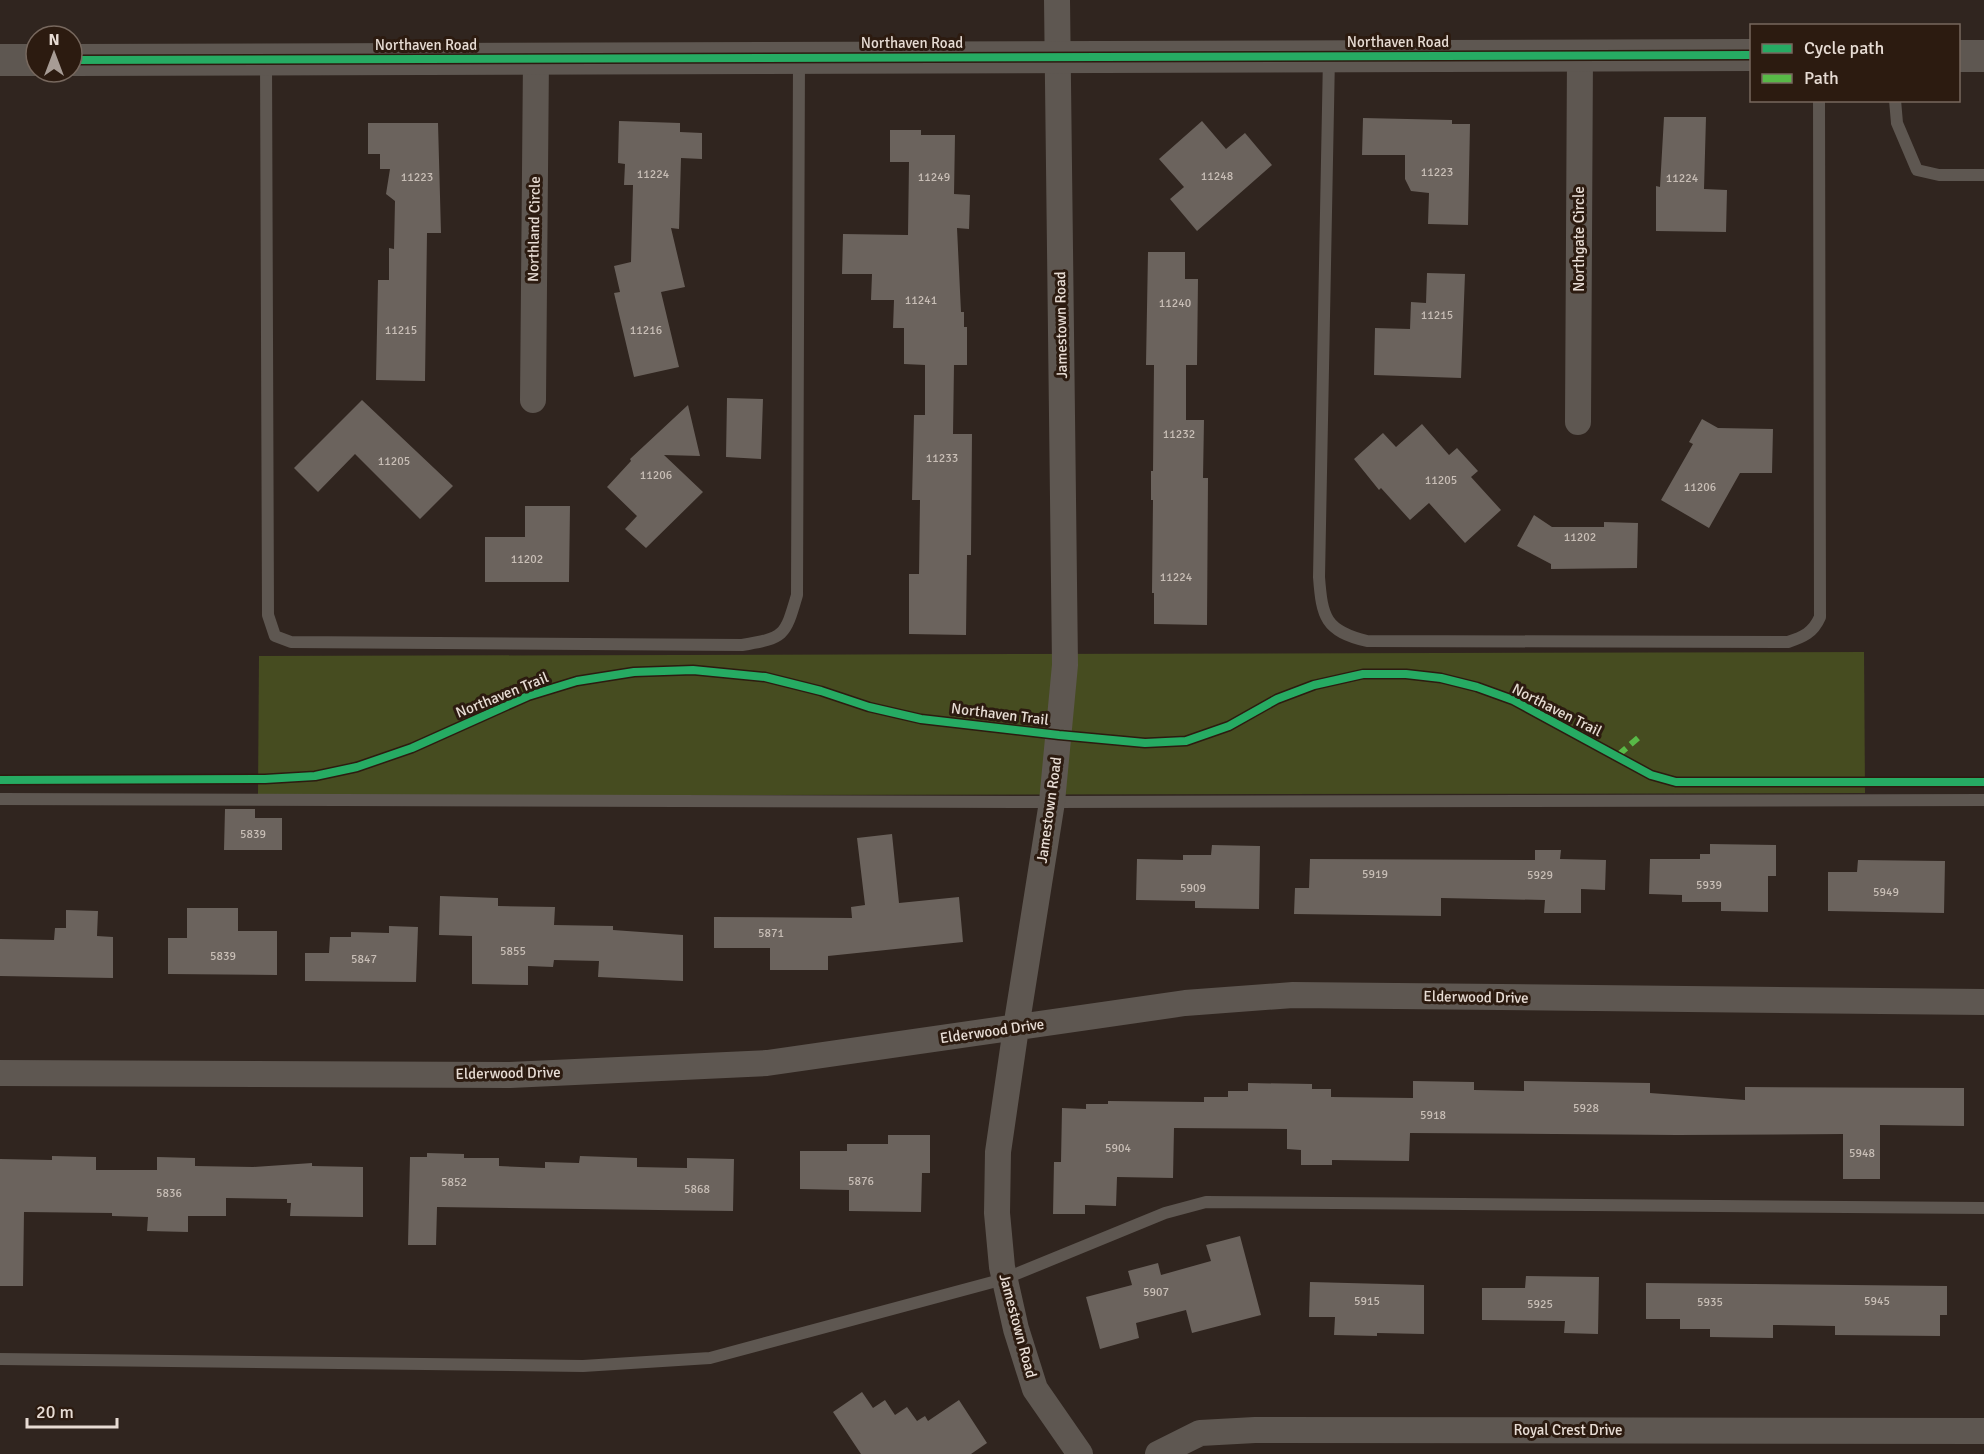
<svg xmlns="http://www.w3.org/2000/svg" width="1984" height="1454" font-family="Signika,sans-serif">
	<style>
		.green { fill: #464c20 }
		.building { fill: #6b635d }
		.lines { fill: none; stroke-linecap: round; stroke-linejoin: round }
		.service { stroke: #5e5751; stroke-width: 12 }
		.minor { stroke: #5e5751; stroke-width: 26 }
		.tertiary { stroke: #5e5751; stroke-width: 32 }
		.quiet { stroke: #58b947; stroke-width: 6; stroke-dasharray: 12 6; stroke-linecap: butt }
		.cycleway-casing { stroke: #2c1b10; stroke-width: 11 }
		.cycleway { stroke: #26ab63; stroke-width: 8 }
		.labels { text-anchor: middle; stroke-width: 6; stroke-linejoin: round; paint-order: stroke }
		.number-label { font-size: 12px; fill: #c8beb6 }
		.street-label { font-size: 15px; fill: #e7dcd4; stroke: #2c1b10 }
	</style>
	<rect width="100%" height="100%" fill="#30251f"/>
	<path class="green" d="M 1864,652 L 1865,793 L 258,796 L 259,656 Z"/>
	<path class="building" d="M 1664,117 L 1706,117 L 1704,189 L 1727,190 L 1726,232 L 1656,231 L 1656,186 L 1660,187 Z
		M 1363,118 L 1452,120 L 1452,124 L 1470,124 L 1468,225 L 1428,224 L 1429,193 L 1411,191 L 1405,179 L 1405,155 L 1362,155 Z
		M 619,121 L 680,123 L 680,132 L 702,133 L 702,159 L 681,158 L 679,229 L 671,228 L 685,287 L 661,292 L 679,367 L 634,377 L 614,293 L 620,292 L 614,266 L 631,262 L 633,185 L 624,185 L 625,164 L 618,163 Z
		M 1202,121 L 1226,149 L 1245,133 L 1272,165 L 1197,231 L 1170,199 L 1184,187 L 1159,159 Z
		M 368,123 L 438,123 L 441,233 L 427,233 L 425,381 L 376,380 L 378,280 L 389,280 L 389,248 L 394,249 L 395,201 L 386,194 L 390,169 L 380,169 L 380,154 L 368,154 Z
		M 890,130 L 921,130 L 921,135 L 955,135 L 954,194 L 970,195 L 969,229 L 957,228 L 961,312 L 964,312 L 964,327 L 967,327 L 967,365 L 954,365 L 953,434 L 972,434 L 971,555 L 967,555 L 966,635 L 909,634 L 909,574 L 919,574 L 920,500 L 912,500 L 914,415 L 925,415 L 925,365 L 904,364 L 904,328 L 893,328 L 894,300 L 871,300 L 872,274 L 842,274 L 843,234 L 908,235 L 909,162 L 890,162 Z
		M 1148,252 L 1185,252 L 1185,279 L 1198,279 L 1197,365 L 1186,365 L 1186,420 L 1204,420 L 1203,478 L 1208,478 L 1207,625 L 1154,624 L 1154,593 L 1152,593 L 1153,500 L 1151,500 L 1151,471 L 1153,471 L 1154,365 L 1146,365 Z
		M 1427,273 L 1465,274 L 1461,378 L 1374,375 L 1375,328 L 1410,329 L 1411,302 L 1426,303 Z
		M 727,398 L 763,399 L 761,459 L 726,457 Z
		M 362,400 L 453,486 L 420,519 L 355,454 L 318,492 L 294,468 Z
		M 688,405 L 700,456 L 664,455 L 703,492 L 646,548 L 625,529 L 637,516 L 607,487 L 631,461 L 630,459 Z
		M 1702,419 L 1718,428 L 1773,429 L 1772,473 L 1740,473 L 1709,528 L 1661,500 L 1693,444 L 1689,442 Z
		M 1422,424 L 1449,455 L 1457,448 L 1478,471 L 1471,477 L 1501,510 L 1465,543 L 1429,503 L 1410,520 L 1381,488 L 1379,490 L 1354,459 L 1383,433 L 1396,447 Z
		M 525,506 L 570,506 L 569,582 L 485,582 L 485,537 L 525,537 Z
		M 1534,515 L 1552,527 L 1604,527 L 1604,522 L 1638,523 L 1637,568 L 1551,569 L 1551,564 L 1517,546 Z
		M 225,809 L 255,809 L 255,818 L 282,818 L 282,850 L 224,850 Z
		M 892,834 L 899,903 L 959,897 L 963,942 L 828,956 L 828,970 L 770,970 L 770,948 L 714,948 L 714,917 L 852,918 L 851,907 L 865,905 L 857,838 Z
		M 1710,844 L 1776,845 L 1776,876 L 1768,876 L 1768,912 L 1721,911 L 1721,902 L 1682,902 L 1682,895 L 1649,894 L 1650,859 L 1700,859 L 1700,854 L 1710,854 Z
		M 1212,845 L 1260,846 L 1259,909 L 1195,908 L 1195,901 L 1136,900 L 1137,859 L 1183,860 L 1183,855 L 1211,855 Z
		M 1535,850 L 1561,850 L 1560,859 L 1606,860 L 1605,890 L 1581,889 L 1581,913 L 1544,913 L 1545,900 L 1441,898 L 1441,916 L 1294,914 L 1295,888 L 1309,888 L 1310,859 L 1535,860 Z
		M 1858,860 L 1945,861 L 1944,913 L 1828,911 L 1828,872 L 1857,872 Z
		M 440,896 L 498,898 L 498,906 L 555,907 L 554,925 L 613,926 L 613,930 L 683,935 L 683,981 L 598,977 L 599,961 L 554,960 L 553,967 L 528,966 L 528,985 L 472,984 L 472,936 L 439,935 Z
		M 187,908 L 238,908 L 238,931 L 277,931 L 277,975 L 168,974 L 168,938 L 187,938 Z
		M 66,910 L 98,911 L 97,936 L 113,937 L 113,978 L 0,976 L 0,939 L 54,940 L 55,928 L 66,928 Z
		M 389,926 L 418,927 L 416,982 L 305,981 L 305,953 L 329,953 L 330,937 L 351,937 L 351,932 L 389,933 Z
		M 1413,1081 L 1474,1082 L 1474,1090 L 1524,1091 L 1524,1081 L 1650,1083 L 1650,1093 L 1745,1100 L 1745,1087 L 1964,1088 L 1964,1126 L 1880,1125 L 1880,1179 L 1843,1179 L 1843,1134 L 1677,1135 L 1410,1133 L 1409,1161 L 1332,1160 L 1332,1165 L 1301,1165 L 1301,1150 L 1287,1149 L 1287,1129 L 1174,1128 L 1173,1178 L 1117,1177 L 1116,1206 L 1085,1205 L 1085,1214 L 1053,1214 L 1054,1162 L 1061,1162 L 1062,1108 L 1086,1109 L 1086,1104 L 1108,1104 L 1108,1101 L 1204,1102 L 1204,1097 L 1228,1097 L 1228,1091 L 1248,1091 L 1248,1083 L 1312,1084 L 1312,1089 L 1331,1089 L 1331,1097 L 1413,1098 Z
		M 888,1135 L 930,1135 L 930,1173 L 922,1173 L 921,1212 L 849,1211 L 849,1190 L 800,1189 L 800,1151 L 847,1151 L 847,1144 L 888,1144 Z
		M 427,1153 L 464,1154 L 464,1158 L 499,1158 L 499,1166 L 545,1168 L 545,1162 L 579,1163 L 580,1156 L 637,1158 L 637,1167 L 687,1168 L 687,1158 L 734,1159 L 733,1211 L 437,1207 L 436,1245 L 408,1245 L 410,1157 L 427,1157 Z
		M 52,1156 L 96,1157 L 96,1170 L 157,1170 L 157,1157 L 195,1158 L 195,1166 L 253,1167 L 312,1163 L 312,1166 L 363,1167 L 363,1217 L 290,1216 L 291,1203 L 287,1203 L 287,1199 L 226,1198 L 226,1216 L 188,1216 L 188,1232 L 147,1231 L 148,1217 L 112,1216 L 112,1213 L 24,1212 L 23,1286 L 0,1286 L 0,1159 L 52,1160 Z
		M 1240,1236 L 1261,1315 L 1192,1333 L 1186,1310 L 1136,1323 L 1139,1338 L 1100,1349 L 1086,1297 L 1132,1285 L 1128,1271 L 1158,1263 L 1161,1275 L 1211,1261 L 1206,1245 Z
		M 1526,1276 L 1599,1277 L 1598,1334 L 1564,1333 L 1565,1321 L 1482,1320 L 1482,1288 L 1525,1288 Z
		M 1310,1282 L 1424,1285 L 1424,1334 L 1377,1333 L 1377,1336 L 1334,1335 L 1335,1317 L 1309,1317 Z
		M 1646,1283 L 1947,1286 L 1947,1315 L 1940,1315 L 1940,1336 L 1835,1335 L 1835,1326 L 1773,1325 L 1773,1338 L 1710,1337 L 1710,1329 L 1680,1329 L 1680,1319 L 1646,1319 Z
		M 862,1392 L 873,1408 L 885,1400 L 895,1415 L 907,1407 L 917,1421 L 925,1416 L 928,1421 L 959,1400 L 987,1443 L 971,1454 L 861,1454 L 833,1412 Z"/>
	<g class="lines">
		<path class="service" d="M 1329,56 L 1319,577 C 1322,617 1325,631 1367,641 L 1788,642 C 1803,637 1813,633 1820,617 L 1819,100
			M 266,61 L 268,615 L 275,636 L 291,642 L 742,645 C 785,638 785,636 797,595 L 799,58
			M 1895,100 L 1897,123 L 1917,170 L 1939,175 L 1984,175
			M 0,799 L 1052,802 L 1984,800
			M 0,1359 L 583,1366 L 710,1358 L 1004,1279 L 1165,1213 L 1206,1202 L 1984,1208"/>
		<path class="minor" d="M 1057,0 L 1065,665 L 1052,802 L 1016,1028 L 998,1152 L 997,1213 L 1002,1267 L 1016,1329 L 1035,1389 L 1080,1454
			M 533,400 L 536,58
			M 1578,422 L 1580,55
			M 0,1073 L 510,1075 L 767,1063 L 1185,1003 L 1293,995 L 1984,1002
			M 1158,1454 L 1200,1433 L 1255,1430 L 1984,1431"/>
		<path class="tertiary" d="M 1958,56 L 1984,56
			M 0,60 L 36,60
			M 72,60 L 1752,55"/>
		<path class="quiet" d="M 1617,756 L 1638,738"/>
		<g class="cycleway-casing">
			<path id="cycleway" d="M 72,60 L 1752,55
				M 0,780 L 265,779 L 315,776 L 357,767 L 412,748 L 528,696 L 577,681 L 634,672 L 693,670 L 765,677 L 821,691 L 869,707 L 921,719 L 1059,735 L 1145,743 L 1186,741 L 1229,726 L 1277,699 L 1314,685 L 1363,674 L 1406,674 L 1441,678 L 1477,687 L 1513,700 L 1651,775 L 1676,782 L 1984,782"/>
		</g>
		<use href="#cycleway" class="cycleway"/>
	</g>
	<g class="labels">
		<g class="number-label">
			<text x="1437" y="176">11223</text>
			<text x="653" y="178">11224</text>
			<text x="1217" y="180">11248</text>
			<text x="417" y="181">11223</text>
			<text x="934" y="181">11249</text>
			<text x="1682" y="182">11224</text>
			<text x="921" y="304">11241</text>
			<text x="1175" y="307">11240</text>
			<text x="1437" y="319">11215</text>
			<text x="401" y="334">11215</text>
			<text x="646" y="334">11216</text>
			<text x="1179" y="438">11232</text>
			<text x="942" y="462">11233</text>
			<text x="394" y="465">11205</text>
			<text x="656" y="479">11206</text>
			<text x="1441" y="484">11205</text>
			<text x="1700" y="491">11206</text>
			<text x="1580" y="541">11202</text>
			<text x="527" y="563">11202</text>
			<text x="1176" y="581">11224</text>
			<text x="253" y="838">5839</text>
			<text x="1375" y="878">5919</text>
			<text x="1540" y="879">5929</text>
			<text x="1709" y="889">5939</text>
			<text x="1193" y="892">5909</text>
			<text x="1886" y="896">5949</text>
			<text x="771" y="937">5871</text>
			<text x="513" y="955">5855</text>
			<text x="223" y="960">5839</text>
			<text x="364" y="963">5847</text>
			<text x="1586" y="1112">5928</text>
			<text x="1433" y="1119">5918</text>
			<text x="1118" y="1152">5904</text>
			<text x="1862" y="1157">5948</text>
			<text x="861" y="1185">5876</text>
			<text x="454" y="1186">5852</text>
			<text x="697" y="1193">5868</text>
			<text x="169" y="1197">5836</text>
			<text x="1156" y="1296">5907</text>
			<text x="1367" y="1305">5915</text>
			<text x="1877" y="1305">5945</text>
			<text x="1710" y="1306">5935</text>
			<text x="1540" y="1308">5925</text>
		</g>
		<g class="street-label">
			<text x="1398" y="47">Northaven Road</text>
			<text x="912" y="48">Northaven Road</text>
			<text x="426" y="50">Northaven Road</text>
			<text transform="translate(534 229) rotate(-89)" y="5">Northland Circle</text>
			<text transform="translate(1579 239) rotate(-90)" y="5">Northgate Circle</text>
			<text transform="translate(1061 325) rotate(-91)" y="5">Jamestown Road</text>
			<text transform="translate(502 695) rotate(-22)" y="5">Northaven Trail</text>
			<text transform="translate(1557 710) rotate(27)" y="5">Northaven Trail</text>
			<text transform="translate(1000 714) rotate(7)" y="5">Northaven Trail</text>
			<text transform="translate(1049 810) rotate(-82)" y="5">Jamestown Road</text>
			<text transform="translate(1476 997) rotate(1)" y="5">Elderwood Drive</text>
			<text transform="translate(992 1031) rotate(-8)" y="5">Elderwood Drive</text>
			<text transform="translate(508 1073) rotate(-1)" y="5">Elderwood Drive</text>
			<text transform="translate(1018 1326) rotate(75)" y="5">Jamestown Road</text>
			<text x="1568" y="1435">Royal Crest Drive</text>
		</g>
	</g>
	<rect x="1750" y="24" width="210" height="78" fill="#2c1b10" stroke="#77685e" stroke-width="1.5"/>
	<rect x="1762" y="44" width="30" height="9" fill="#26ab63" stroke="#77685e" stroke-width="1.5"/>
	<text x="1804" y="54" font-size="18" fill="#e7dcd4">Cycle path</text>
	<rect x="1762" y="74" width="30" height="9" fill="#58b947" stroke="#77685e" stroke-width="1.5"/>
	<text x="1804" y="84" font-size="18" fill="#e7dcd4">Path</text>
	<g transform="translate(54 54)"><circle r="28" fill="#2c1b10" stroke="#77685e" stroke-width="1.5"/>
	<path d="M0-4.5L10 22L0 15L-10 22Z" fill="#a79c95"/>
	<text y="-9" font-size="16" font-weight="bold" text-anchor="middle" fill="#e7dcd4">N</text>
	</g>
	<path d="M27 1418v9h90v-9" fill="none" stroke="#e7dcd4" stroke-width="3"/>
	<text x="36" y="1418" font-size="18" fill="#e7dcd4" stroke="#2c1b10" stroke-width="4.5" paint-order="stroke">20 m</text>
</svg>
